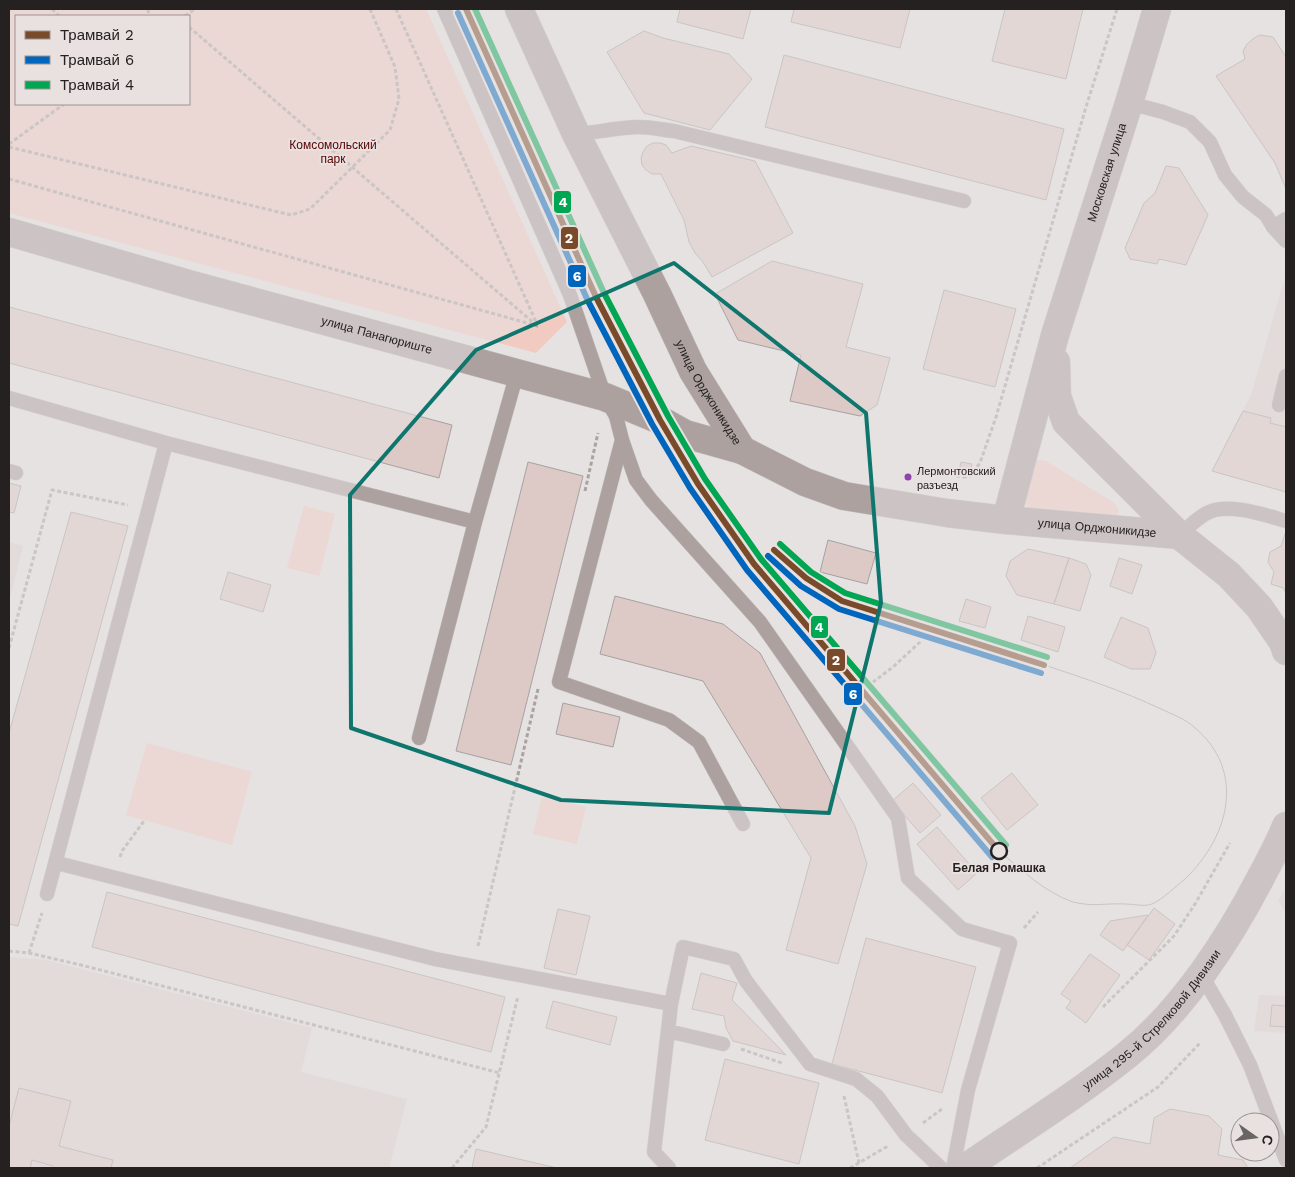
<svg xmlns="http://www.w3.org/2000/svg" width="1295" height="1177" font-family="'Work Sans',sans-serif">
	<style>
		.built { fill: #ddd3d1 }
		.green { fill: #f1cac2; fill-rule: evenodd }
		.building { fill: #ddc9c6; stroke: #a5a2a2 }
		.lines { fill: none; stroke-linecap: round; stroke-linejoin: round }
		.service-casing { stroke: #c2c0bf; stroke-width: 15 }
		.tertiary-casing { stroke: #c2c0bf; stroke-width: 29 }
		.path { stroke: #aaa3a1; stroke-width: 3; stroke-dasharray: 4 2.5; stroke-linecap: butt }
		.service { stroke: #ada1a0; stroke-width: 14 }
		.tertiary { stroke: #ada1a0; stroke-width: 28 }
		.tram { stroke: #a8a1a0; stroke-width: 1 }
		.tram-1-casing { stroke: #e8e1df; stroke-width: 10 }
		.tram-2-casing { stroke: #e8e1df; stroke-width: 10 }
		.tram-3-casing { stroke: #e8e1df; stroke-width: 10 }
		.tram-1 { stroke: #7a4b2a; stroke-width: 6 }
		.tram-2 { stroke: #0065bd; stroke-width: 6 }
		.tram-3 { stroke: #00a651; stroke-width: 6 }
		.marked { fill: none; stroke: #0f766e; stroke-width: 4; stroke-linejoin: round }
		.bus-dot { fill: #8e44ad; stroke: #e8e1df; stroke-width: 2 }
		.stop-dot { fill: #e8e1df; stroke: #242120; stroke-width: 2.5 }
		.labels { text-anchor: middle; stroke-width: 4; stroke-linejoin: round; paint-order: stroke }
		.bus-label { font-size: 11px; fill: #242120; stroke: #e8e1df; text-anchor: start }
		.park-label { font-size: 12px; fill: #570200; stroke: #e8e1df }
		.street-label { font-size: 12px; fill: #242120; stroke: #e8e1df }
		.stop-label { font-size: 12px; font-weight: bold; fill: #242120; stroke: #e8e1df }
		.line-badge { stroke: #e8e1df; stroke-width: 2 }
		.badge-label { font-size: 14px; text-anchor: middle; font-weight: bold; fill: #fff }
	</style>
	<rect width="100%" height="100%" fill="#e6e2e1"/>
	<path class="built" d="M 1286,274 L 1286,492 L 1212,471 L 1251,395 Z
		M 9,542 L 23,546 L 9,602 Z
		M 1286,888 L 1286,912 L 1278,901 Z
		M 9,957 L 46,960 L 312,1028 L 301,1072 L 407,1099 L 389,1168 L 9,1168 Z
		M 1259,995 L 1286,996 L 1286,1033 L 1254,1031 Z"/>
	<path class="green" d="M 9,9 L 426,9 L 567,322 L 536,353 L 9,213 ZM 16,16 L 189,16 L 189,104 L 16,104 Z
		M 1037,460 L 1046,461 L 1114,503 C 1118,508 1120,511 1117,517 L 1106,521 L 1030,508 L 1023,502 L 1032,464 Z
		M 304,506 L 335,514 L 319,576 L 287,568 Z
		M 147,743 L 252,772 L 232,845 L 126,815 Z
		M 542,797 L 586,807 L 577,844 L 533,834 Z"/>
	<path class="building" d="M 680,9 L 751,9 L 743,39 L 677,22 Z
		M 794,9 L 910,9 L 900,48 L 791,22 Z
		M 1005,9 L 1083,9 L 1066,79 L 992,61 Z
		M 644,31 L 663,38 L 729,54 L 752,79 L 710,130 L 644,113 L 607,52 Z
		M 1260,35 L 1273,37 L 1286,57 L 1286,189 L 1275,163 L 1216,76 L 1245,59 L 1243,51 L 1247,44 L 1254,38 Z
		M 784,55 L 1064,129 L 1046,200 L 765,127 Z
		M 653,143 L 660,143 L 666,145 L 672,153 L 691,146 L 755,161 L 793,233 L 712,277 L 703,262 L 695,253 L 689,242 L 684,220 L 661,174 L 652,174 L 646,170 L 642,165 L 641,158 L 643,152 L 647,146 Z
		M 1166,166 L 1179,168 L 1208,215 L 1186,265 L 1159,259 L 1157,264 L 1130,259 L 1125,248 L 1144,203 L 1155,193 Z
		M 772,261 L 863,284 L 846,347 L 890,358 L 877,405 L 860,416 L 790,401 L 801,355 L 738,340 L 715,294 Z
		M 944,290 L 1016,309 L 995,387 L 923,369 Z
		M 9,307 L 452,425 L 439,478 L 9,363 Z
		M 1243,411 L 1271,418 L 1270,423 L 1286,427 L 1286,492 L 1212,471 Z
		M 528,462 L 583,476 L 511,765 L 456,751 Z
		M 961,462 L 972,464 L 970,473 L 959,471 Z
		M 9,483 L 21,486 L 14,513 L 9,512 Z
		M 71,512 L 128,526 L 18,926 L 9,924 L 9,733 Z
		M 1285,534 L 1286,534 L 1286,593 L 1283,588 L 1271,584 L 1274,572 L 1268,562 L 1270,552 L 1281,546 Z
		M 828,540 L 876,553 L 867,584 L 820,572 Z
		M 1028,549 L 1069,558 L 1054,604 L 1017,595 L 1006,576 L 1010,561 Z
		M 1069,558 L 1086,564 L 1091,575 L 1080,611 L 1054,604 Z
		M 1119,558 L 1142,565 L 1132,594 L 1110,586 Z
		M 228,572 L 271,585 L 263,612 L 220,599 Z
		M 615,596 L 723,624 L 760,653 L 855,826 L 867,864 L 838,964 L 786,950 L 811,858 L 703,681 L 600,654 Z
		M 966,599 L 991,607 L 985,628 L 959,621 Z
		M 1028,616 L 1065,627 L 1058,652 L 1021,640 Z
		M 1121,617 L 1148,628 L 1156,653 L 1150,669 L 1131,669 L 1104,657 Z
		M 563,703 L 620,717 L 613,747 L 556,734 Z
		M 1012,773 L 1038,805 L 1007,830 L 981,798 Z
		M 913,783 L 941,815 L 920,833 L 892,801 Z
		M 937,827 L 977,873 L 958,890 L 917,844 Z
		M 107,892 L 505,997 L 491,1052 L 92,947 Z
		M 1154,908 L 1175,924 L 1149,960 L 1127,945 Z
		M 558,909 L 590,916 L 576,975 L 544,968 Z
		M 1148,915 L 1123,951 L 1100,935 L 1110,921 Z
		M 866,938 L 976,967 L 942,1093 L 832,1064 Z
		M 1090,954 L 1120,975 L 1086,1023 L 1066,1008 L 1071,1001 L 1061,994 Z
		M 701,973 L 737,983 L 732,1000 L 786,1055 L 733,1041 L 726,1028 L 724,1016 L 692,1009 Z
		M 553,1001 L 617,1017 L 610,1045 L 546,1028 Z
		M 1272,1005 L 1286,1006 L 1286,1027 L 1270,1026 Z
		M 725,1059 L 819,1083 L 799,1164 L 705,1140 Z
		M 19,1088 L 71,1101 L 59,1146 L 113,1160 L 111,1168 L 53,1168 L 53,1166 L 32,1160 L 30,1168 L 9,1168 L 9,1126 Z
		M 1170,1109 L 1209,1116 L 1222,1129 L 1218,1155 L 1243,1160 L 1248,1168 L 1070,1168 L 1114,1137 L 1150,1144 L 1154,1118 Z
		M 476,1149 L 557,1168 L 472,1168 Z"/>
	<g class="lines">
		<g class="service-casing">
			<path id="service" d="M 444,9 L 570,295 L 605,397 L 616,416 L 622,440 L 559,682 L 669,720 L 699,742 L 743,824
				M 1129,103 L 1163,112 L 1190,122 L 1210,142 L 1225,175 L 1243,197 L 1266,215 L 1273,227 L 1286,241
				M 576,134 C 597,133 617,127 639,127 C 651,127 663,130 674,131 L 964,201
				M 1273,227 L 1286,219
				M 9,398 L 166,443 L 475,522
				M 1279,405 L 1286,376
				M 622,440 L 636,480 L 651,500 L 760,622 L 898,818 L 908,878 L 962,929 L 1010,943 L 968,1090 L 953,1168
				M 9,471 L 16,473
				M 1179,535 C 1188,528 1197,518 1207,513 C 1227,502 1265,515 1286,521
				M 419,738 L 475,522 L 517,373
				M 57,863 L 435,959 L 671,1004 L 654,1152 L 669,1168
				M 47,894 L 166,443
				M 1201,974 L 1225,1015 L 1250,1065 L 1286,1160
				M 671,1004 L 683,947 L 734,959 L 746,981 L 810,1064 L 856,1079 L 877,1096 L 906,1135 L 941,1168
				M 668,1031 L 723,1044"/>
		</g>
		<g class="tertiary-casing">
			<g id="tertiary">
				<path id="s1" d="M 519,9 L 576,134 L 657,294 L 693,371 L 742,450 L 805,482 L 844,496 L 947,513 L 1006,520 L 1179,535"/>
				<path id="s2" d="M 9,232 L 192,285 L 605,397 L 660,420 L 685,434 L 742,450"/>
				<path d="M 1056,362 L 1057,396 L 1066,422 L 1179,535 L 1229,575 L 1259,607 L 1283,642 L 1286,651"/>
				<path id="s3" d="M 1006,520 L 1055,335 L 1129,103 L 1157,9"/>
				<path id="s4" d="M 965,1168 C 1019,1131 1076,1096 1127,1055 C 1182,1011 1229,939 1261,877 C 1270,860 1279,844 1286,826"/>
			</g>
		</g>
		<path class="path" d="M 52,9 L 59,16
			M 148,9 L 149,16
			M 396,9 L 537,324
			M 185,16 L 195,9
			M 189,27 L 535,324
			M 9,144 L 64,104
			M 9,147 L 291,215 L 310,209 L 390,130 L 399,99 L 395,67 L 370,9
			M 9,179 L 538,326
			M 937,472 L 963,477 L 969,477 L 980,463 L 996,417 L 1086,107 L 1117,9
			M 585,491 L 598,433
			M 9,648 L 52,490 L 128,505
			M 852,698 L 893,667 L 920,642 L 929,620 L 949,625
			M 120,857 L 122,851 L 144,821
			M 1024,928 L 1038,912
			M 478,946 L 538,689
			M 9,951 L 29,953 L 81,965 L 500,1073
			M 29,953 L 42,913
			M 1103,1007 L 1174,936 L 1195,904 L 1230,843
			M 741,1049 L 782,1063
			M 844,1096 L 859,1163
			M 923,1123 L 942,1109
			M 452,1168 L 486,1127 L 518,996
			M 850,1168 L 888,1146
			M 1037,1168 L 1158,1087 L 1200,1043"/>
		<use href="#service" class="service"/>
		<use href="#tertiary" class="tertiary"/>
		<path class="tram" d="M 999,851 C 1022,870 1044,892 1073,902 C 1092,907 1107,903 1125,904 C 1133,904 1145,907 1152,904 C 1162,900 1176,886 1185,879 C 1229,837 1247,771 1194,727 C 1185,719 1172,714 1161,709 C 1123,691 1084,678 1044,665"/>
		<g class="tram-1-casing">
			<path id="tram-1" d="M 466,9 L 596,297 L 660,420 L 698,484 L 754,564 L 999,851
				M 774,550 L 806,578 L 842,601 L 1044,665"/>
		</g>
		<g class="tram-2-casing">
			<path id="tram-2" d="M 458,13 L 588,301 L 652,424 L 690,488 L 747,570 L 992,857
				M 768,556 L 801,586 L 839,609 L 1041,673"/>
		</g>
		<g class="tram-3-casing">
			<path id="tram-3" d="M 475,9 L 604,293 L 668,416 L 705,479 L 761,559 L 1006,845
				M 780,544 L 811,572 L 845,593 L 1047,657"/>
		</g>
		<use href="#tram-1" class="tram-1"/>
		<use href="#tram-2" class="tram-2"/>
		<use href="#tram-3" class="tram-3"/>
	</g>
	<path d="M0 0H1295V1177H0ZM 674,263 L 866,413 L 881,603 L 829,813 L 561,800 L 351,728 L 350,495 L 476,350 Z" fill="#e6e2e1" fill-opacity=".55" fill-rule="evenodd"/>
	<path class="marked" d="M 674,263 L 866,413 L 881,603 L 829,813 L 561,800 L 351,728 L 350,495 L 476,350 Z"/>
	<circle class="bus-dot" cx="908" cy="477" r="4.5"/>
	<circle class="stop-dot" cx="999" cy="851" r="8"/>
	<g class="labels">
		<g class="bus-label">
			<text x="917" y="475">Лермонтовский<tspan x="917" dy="14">разъезд</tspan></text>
		</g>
		<g class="park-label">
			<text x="333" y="149">Комсомольский<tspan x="333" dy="14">парк</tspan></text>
		</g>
		<g class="street-label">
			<text dy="4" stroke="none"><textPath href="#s3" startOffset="362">Московская улица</textPath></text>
			<text dy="4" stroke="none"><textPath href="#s2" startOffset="382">улица Панагюриште</textPath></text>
			<text dy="4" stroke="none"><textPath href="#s1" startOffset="428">улица Орджоникидзе</textPath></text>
			<text dy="4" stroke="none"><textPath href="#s1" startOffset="862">улица Орджоникидзе</textPath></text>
			<text dy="4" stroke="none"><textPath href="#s4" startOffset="240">улица 295-й Стрелковой Дивизии</textPath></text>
		</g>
		<g class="stop-label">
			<text x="999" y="872">Белая Ромашка</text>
		</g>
	</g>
	<g class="line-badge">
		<rect x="553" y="190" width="19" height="24" rx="5" fill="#00a651"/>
		<rect x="560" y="226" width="19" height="24" rx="5" fill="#7a4b2a"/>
		<rect x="567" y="264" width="20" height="24" rx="5" fill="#0065bd"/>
		<rect x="810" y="615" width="19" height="24" rx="5" fill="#00a651"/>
		<rect x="826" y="648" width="20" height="24" rx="5" fill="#7a4b2a"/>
		<rect x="843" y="682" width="20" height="24" rx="5" fill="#0065bd"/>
	</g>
	<g class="badge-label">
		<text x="563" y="207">4</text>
		<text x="569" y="243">2</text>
		<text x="577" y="281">6</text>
		<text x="819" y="632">4</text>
		<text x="836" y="665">2</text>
		<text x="853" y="699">6</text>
	</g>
	<rect width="1295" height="1177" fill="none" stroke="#242120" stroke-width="20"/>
	<rect x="15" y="15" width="175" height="90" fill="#e8e1df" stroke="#9a9493"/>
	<rect x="25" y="31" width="25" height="8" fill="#7a4b2a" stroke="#9a9493"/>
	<text x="60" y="40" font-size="15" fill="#242120">Трамвай 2</text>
	<rect x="25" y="56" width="25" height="8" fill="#0065bd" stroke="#9a9493"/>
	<text x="60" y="65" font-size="15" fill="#242120">Трамвай 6</text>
	<rect x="25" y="81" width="25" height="8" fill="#00a651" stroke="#9a9493"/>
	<text x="60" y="90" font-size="15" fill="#242120">Трамвай 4</text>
	<g transform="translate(1255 1137) rotate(104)"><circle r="24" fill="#e8e1df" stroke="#9a9493"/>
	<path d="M0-4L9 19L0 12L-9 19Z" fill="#686564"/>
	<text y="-8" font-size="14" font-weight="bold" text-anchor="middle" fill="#242120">С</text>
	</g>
</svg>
